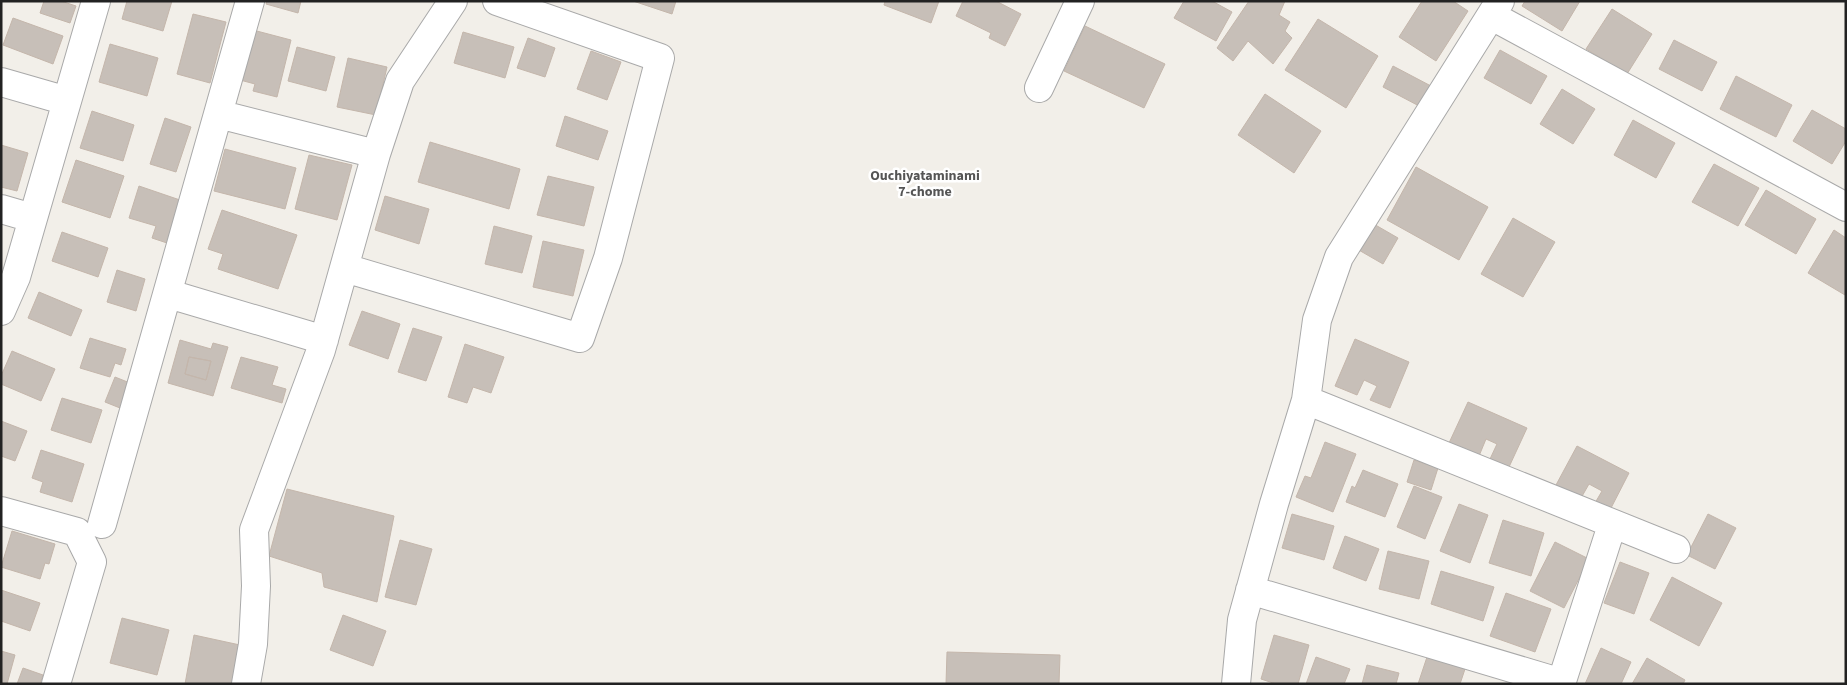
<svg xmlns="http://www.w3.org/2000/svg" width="1847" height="685" font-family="'Source Sans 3',sans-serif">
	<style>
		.building { fill: #c7bfb8; stroke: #c4b6ab; fill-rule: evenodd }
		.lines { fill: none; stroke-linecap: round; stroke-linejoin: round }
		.street-casing { stroke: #a9a9a9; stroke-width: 30 }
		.street { stroke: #fff; stroke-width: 28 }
		.labels { text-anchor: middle; stroke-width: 5; stroke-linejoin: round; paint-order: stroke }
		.neighbourhood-label { font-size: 14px; font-weight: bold; fill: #555; stroke: #fff }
	</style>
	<rect width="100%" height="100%" fill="#f2efe9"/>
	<path class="building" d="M 44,1 L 61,1 L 76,6 L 70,23 L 40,13 Z
		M 127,1 L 172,1 L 163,31 L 122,19 Z
		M 267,1 L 301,1 L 298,13 L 266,4 Z
		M 633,1 L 676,1 L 672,14 Z
		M 885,1 L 939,1 L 931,23 L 884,5 Z
		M 963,1 L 996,1 L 1021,14 L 1005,46 L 989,38 L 991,33 L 956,16 Z
		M 1184,1 L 1212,1 L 1232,12 L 1216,41 L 1174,18 Z
		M 1249,1 L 1285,1 L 1279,15 L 1290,22 L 1285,31 L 1292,38 L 1273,64 L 1248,41 L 1233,61 L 1217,48 Z
		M 1422,1 L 1453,1 L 1468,11 L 1436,61 L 1399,37 Z
		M 1525,1 L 1580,1 L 1562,31 L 1522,6 Z
		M 1612,9 L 1652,34 L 1627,74 L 1586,49 Z
		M 193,14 L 226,22 L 210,83 L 177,74 Z
		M 13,18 L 63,36 L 53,64 L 3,45 Z
		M 1318,19 L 1378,56 L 1346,108 L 1285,70 Z
		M 1085,26 L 1165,64 L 1144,108 L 1064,71 Z
		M 253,30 L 291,40 L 277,97 L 253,91 L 255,84 L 240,80 Z
		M 463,32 L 514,47 L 505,78 L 454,63 Z
		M 528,38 L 555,48 L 545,77 L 517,68 Z
		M 1674,40 L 1717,62 L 1702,91 L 1659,69 Z
		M 110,44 L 158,58 L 147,96 L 99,82 Z
		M 297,47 L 335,57 L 326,91 L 288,81 Z
		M 1500,50 L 1547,76 L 1531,104 L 1484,78 Z
		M 591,51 L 621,62 L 607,100 L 577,89 Z
		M 348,58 L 387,67 L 376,115 L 337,107 Z
		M 1393,66 L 1431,86 L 1421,107 L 1383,87 Z
		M 1736,76 L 1792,105 L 1776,137 L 1720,109 Z
		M 1562,89 L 1595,109 L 1573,144 L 1540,124 Z
		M 1265,94 L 1321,131 L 1294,173 L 1238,135 Z
		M 1812,110 L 1846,129 L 1846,141 L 1832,164 L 1793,141 Z
		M 92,111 L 134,125 L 123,161 L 80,148 Z
		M 565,116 L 608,131 L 598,160 L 556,146 Z
		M 165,118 L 191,127 L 176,172 L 150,164 Z
		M 1633,120 L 1675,143 L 1656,178 L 1614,155 Z
		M 430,142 L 520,169 L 509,209 L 418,182 Z
		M 1,145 L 28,153 L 17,191 L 1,187 Z
		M 225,149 L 296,168 L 285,209 L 214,191 Z
		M 309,155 L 352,165 L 337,220 L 295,209 Z
		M 76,160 L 124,176 L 110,218 L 62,202 Z
		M 1714,164 L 1759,188 L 1738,226 L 1692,202 Z
		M 1416,167 L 1488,207 L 1459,260 L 1387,220 Z
		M 548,176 L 594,187 L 584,226 L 537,215 Z
		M 139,186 L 180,200 L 167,243 L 152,238 L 156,226 L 129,218 Z
		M 1766,190 L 1816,219 L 1796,254 L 1745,225 Z
		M 385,196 L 429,209 L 419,244 L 375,230 Z
		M 222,210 L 297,235 L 278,289 L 218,269 L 223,254 L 208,249 Z
		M 1513,218 L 1555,242 L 1523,297 L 1481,274 Z
		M 1372,223 L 1398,238 L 1383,264 L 1357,249 Z
		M 494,226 L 532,236 L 522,273 L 485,264 Z
		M 1834,230 L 1846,238 L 1845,295 L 1808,273 Z
		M 62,232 L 108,248 L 98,277 L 52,261 Z
		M 543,241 L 584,250 L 573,296 L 533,287 Z
		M 117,270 L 145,279 L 136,311 L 107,302 Z
		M 39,292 L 82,310 L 71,336 L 28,318 Z
		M 362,311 L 400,324 L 388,359 L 349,345 Z
		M 413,328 L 442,337 L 426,381 L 398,372 Z
		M 90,338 L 126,349 L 121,365 L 115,363 L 110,377 L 80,368 Z
		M 1355,339 L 1409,362 L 1390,408 L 1370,400 L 1377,386 L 1364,380 L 1357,395 L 1335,386 Z
		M 180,340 L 211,349 L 213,343 L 228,347 L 213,396 L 168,383 ZM 189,357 L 211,361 L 206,380 L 185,374 Z
		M 465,344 L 504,357 L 491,393 L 473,387 L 467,403 L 448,397 Z
		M 12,351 L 55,369 L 41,401 L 1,384 L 1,376 Z
		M 189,357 L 211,361 L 206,380 L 185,374 Z
		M 241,357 L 278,367 L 272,385 L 286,389 L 282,403 L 231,388 Z
		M 115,377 L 130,383 L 120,408 L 105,402 Z
		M 62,398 L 102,410 L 91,443 L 51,430 Z
		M 1468,402 L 1527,428 L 1509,467 L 1490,459 L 1497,444 L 1486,439 L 1479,456 L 1449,443 Z
		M 1,421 L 27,431 L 15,461 L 1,456 Z
		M 1325,442 L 1356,454 L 1333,512 L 1296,497 L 1305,476 L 1311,478 Z
		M 1577,446 L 1629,473 L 1610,510 L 1595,503 L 1602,491 L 1589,484 L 1581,498 L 1556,485 Z
		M 41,450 L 84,464 L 72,502 L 40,492 L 43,482 L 32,478 Z
		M 1414,460 L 1438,468 L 1431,490 L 1407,482 Z
		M 1363,470 L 1398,484 L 1385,517 L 1346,502 L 1352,486 L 1355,488 Z
		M 1414,486 L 1442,497 L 1425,539 L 1397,527 Z
		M 287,489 L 394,516 L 377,602 L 324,587 L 322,573 L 269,556 Z
		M 1459,504 L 1488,515 L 1470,563 L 1440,551 Z
		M 1292,514 L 1334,526 L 1324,560 L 1282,548 Z
		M 1708,514 L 1736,528 L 1715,569 L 1687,555 Z
		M 1503,520 L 1544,533 L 1531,576 L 1489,563 Z
		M 12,531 L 55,544 L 49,564 L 45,563 L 40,579 L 1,567 Z
		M 1345,536 L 1379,549 L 1366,581 L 1333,568 Z
		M 400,540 L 432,549 L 416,605 L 385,597 Z
		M 1555,542 L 1589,559 L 1564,608 L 1530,591 Z
		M 1388,551 L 1429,561 L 1419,599 L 1379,589 Z
		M 1620,562 L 1649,573 L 1634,614 L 1604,603 Z
		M 1441,571 L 1494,587 L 1483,621 L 1431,604 Z
		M 1672,577 L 1722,603 L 1699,646 L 1650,620 Z
		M 1,590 L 40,603 L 30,631 L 1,621 Z
		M 1506,593 L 1551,609 L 1535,652 L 1490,636 Z
		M 343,615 L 386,631 L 373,666 L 330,650 Z
		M 122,618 L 169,630 L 157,675 L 110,663 Z
		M 194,635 L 240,645 L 232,684 L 185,684 Z
		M 1274,635 L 1309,645 L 1298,684 L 1276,684 L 1261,679 Z
		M 1601,648 L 1631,662 L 1621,684 L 1585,684 Z
		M 1,651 L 15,655 L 7,684 L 1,683 Z
		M 947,652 L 1060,655 L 1059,684 L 946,684 Z
		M 1316,657 L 1350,669 L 1344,684 L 1306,684 Z
		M 1427,657 L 1465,669 L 1460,684 L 1418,684 Z
		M 1647,658 L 1685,680 L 1683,684 L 1632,684 Z
		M 1367,665 L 1399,673 L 1396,684 L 1362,684 Z
		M 23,668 L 43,675 L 40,684 L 17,684 Z"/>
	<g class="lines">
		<g class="street-casing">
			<path id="street" d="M 1492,16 L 1846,207
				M 1,82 L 67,101
				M 1039,88 L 1080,1
				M 218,114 L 376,154
				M 1,209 L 32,218
				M 345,268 L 580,338 L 608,258 L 660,58 L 497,1
				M 169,294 L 324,340
				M 1,311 L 16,277 L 96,1
				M 1306,400 L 1676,549
				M 1,511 L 77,532 L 92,562 L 56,684
				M 102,524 L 250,1
				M 1250,590 L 1562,683
				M 246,684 L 253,644 L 256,586 L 254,530 L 321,350 L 376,154 L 400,81 L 453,1
				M 1236,684 L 1242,620 L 1274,504 L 1306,400 L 1317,320 L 1339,257 L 1500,1
				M 1561,684 L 1612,525"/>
		</g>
		<use href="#street" class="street"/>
	</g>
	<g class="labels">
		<g class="neighbourhood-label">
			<text x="925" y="180">Ouchiyataminami<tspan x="925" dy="16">7-chome</tspan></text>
		</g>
	</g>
	<rect width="1847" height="685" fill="none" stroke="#222222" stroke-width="5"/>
</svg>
